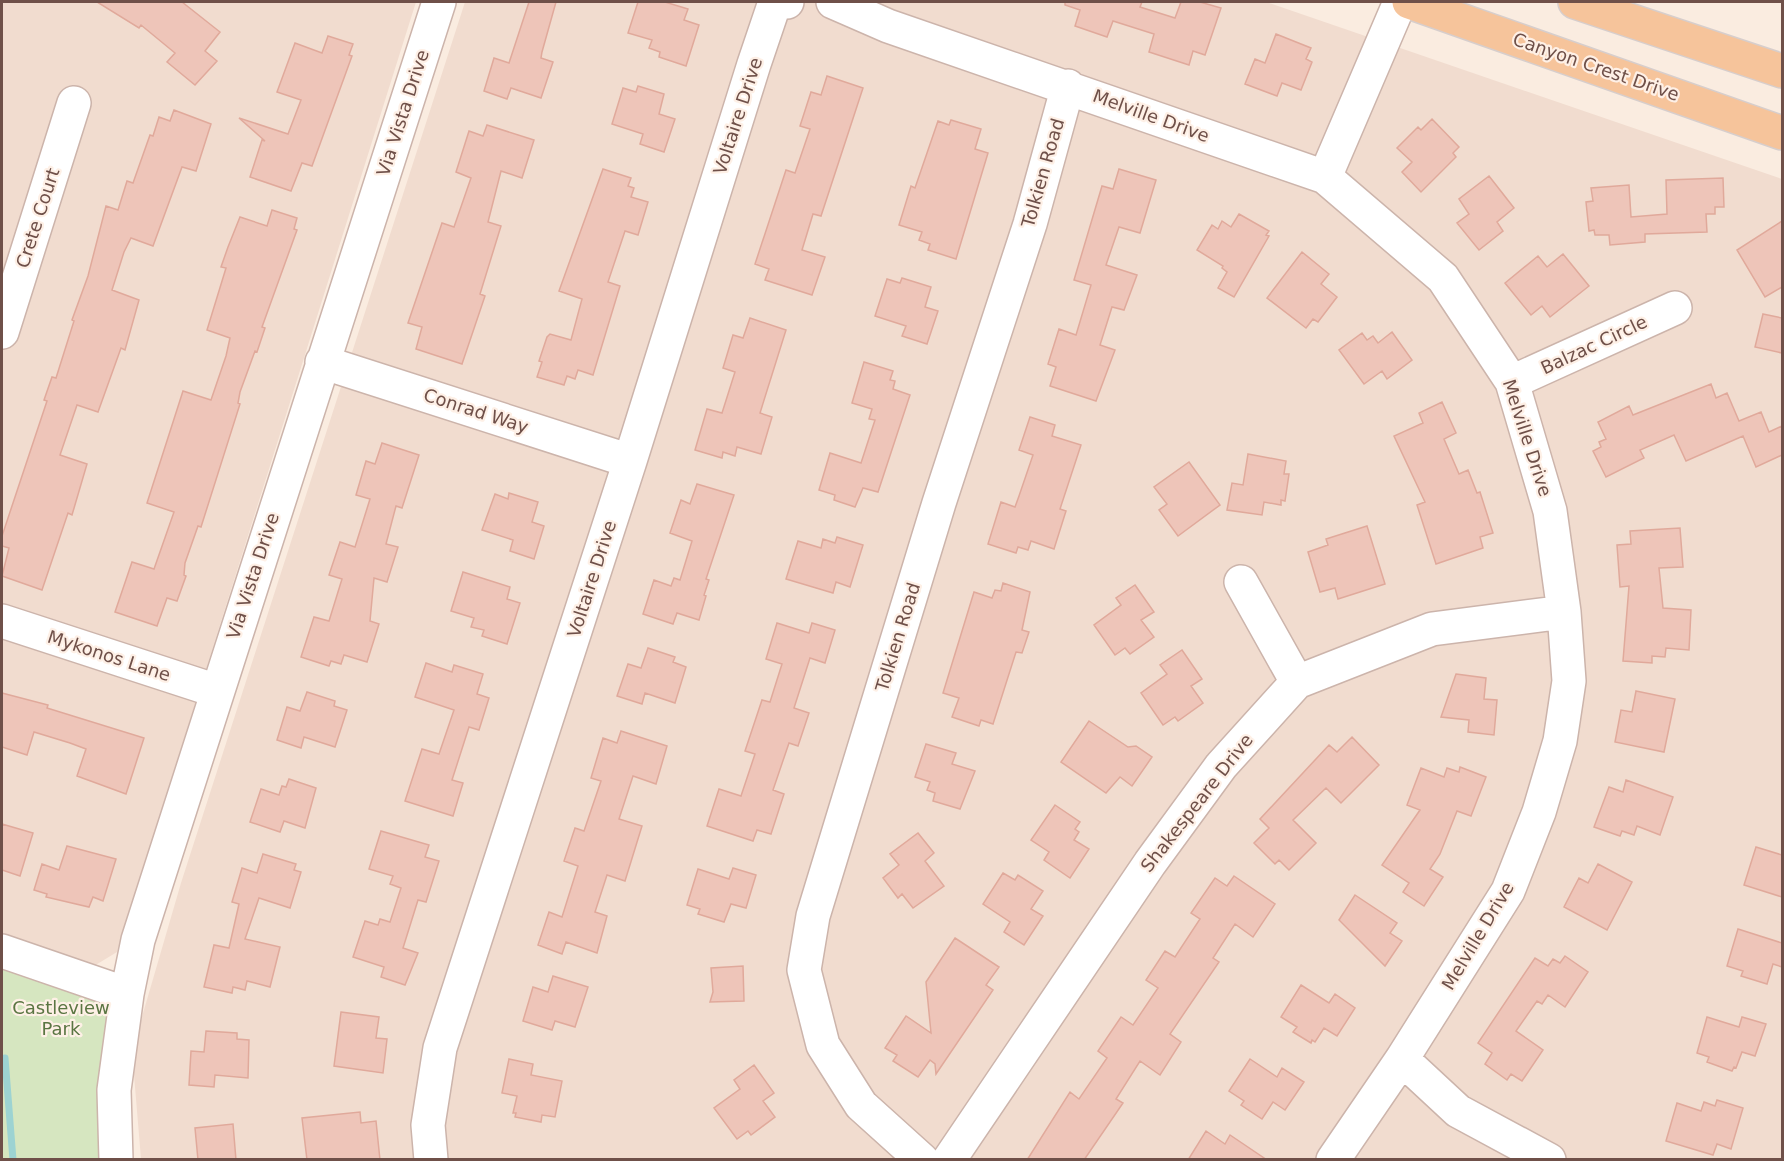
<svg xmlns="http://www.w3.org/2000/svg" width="1784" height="1161" font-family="'DejaVu Sans',sans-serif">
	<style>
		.residential { fill: #f1dccf }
		.green { fill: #d6e6c0 }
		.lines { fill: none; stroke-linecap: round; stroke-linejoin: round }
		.stream { stroke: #9dd3d2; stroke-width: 7 }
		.building { fill: #eec5b9; stroke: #e0a99b; stroke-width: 1.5 }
		.minor-casing { stroke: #ccb4ab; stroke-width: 36 }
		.major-casing { stroke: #d7cecc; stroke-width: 36 }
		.minor { stroke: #fff; stroke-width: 33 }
		.major { stroke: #f6c49b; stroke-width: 33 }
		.labels { text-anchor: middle; stroke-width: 4.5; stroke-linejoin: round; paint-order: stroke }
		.street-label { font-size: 18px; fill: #6f5049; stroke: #fef0e6 }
		.park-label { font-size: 18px; fill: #5a7542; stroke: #fef0e6 }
	</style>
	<rect width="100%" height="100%" fill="#faece0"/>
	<path class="residential" d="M 2,2 L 416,2 L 117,952 L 94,966 L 2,937 Z
		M 465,2 L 1266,2 L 1782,179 L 1782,1159 L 141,1159 L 132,1051 L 181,883 Z"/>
	<path class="green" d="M 2,937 L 129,977 L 115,1159 L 2,1159 Z"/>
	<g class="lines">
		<path class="stream" d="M 5,1058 L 13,1160"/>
	</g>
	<path class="building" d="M 97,2 L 182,2 L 220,32 L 205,51 L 217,61 L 195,85 L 167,62 L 175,53 L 141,25 L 139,28 Z
		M 529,2 L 556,2 L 542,52 L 541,58 L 553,62 L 541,98 L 511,88 L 507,99 L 484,91 L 494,58 L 509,63 Z
		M 638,2 L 665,2 L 688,9 L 684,20 L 699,25 L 686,66 L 659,57 L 660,52 L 649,48 L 652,40 L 628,33 Z
		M 1065,2 L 1142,2 L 1140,7 L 1175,18 L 1181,2 L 1200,2 L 1221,8 L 1205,55 L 1193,51 L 1189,65 L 1149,52 L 1154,34 L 1113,21 L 1107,37 L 1075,26 L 1080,10 L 1065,5 Z
		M 1276,34 L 1311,48 L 1306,59 L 1312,62 L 1301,90 L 1282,83 L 1277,96 L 1245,84 L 1255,59 L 1265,63 Z
		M 328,36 L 353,44 L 349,55 L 352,56 L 312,166 L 302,163 L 291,191 L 250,177 L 262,140 L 265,141 L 239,118 L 288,134 L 301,100 L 277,92 L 295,43 L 322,53 Z
		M 827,76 L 863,88 L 821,216 L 813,214 L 802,250 L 825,257 L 812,295 L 765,280 L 769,269 L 755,264 L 786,170 L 795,173 L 810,129 L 800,126 L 811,92 L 821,95 Z
		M 638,86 L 664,94 L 659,114 L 675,119 L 664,152 L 640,144 L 643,134 L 612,124 L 623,88 L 636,92 Z
		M 174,110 L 211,124 L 196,171 L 182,167 L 153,246 L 131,238 L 124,252 L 112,290 L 139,300 L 125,350 L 121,348 L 98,412 L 77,405 L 60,455 L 87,464 L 72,515 L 68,513 L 42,590 L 2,576 L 9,548 L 2,546 L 2,536 L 47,401 L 44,400 L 52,377 L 56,378 L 74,321 L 72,320 L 88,276 L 106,206 L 118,210 L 127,181 L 133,183 L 150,135 L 153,136 L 159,117 L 170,121 Z
		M 1432,119 L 1459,147 L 1453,153 L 1456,157 L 1421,192 L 1402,172 L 1412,162 L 1397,148 L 1418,127 L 1421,130 Z
		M 951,120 L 981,129 L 975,149 L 988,153 L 956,259 L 928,250 L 930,244 L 919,240 L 922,232 L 899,225 L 911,186 L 915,188 L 938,121 L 949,125 Z
		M 487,125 L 534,140 L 522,178 L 501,171 L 488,222 L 501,226 L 480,294 L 485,296 L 462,364 L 416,349 L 422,327 L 408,323 L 442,223 L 454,227 L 471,178 L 456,172 L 469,131 L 483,136 Z
		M 603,169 L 631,178 L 628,186 L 634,188 L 631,197 L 648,202 L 638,235 L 625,231 L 608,282 L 620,286 L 593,375 L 578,370 L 575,379 L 567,376 L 564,385 L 537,377 L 542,362 L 539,361 L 547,337 L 550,334 L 571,340 L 582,299 L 559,291 Z
		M 1119,169 L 1156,180 L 1140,233 L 1119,227 L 1106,265 L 1137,275 L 1124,310 L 1112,307 L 1100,345 L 1115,350 L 1096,401 L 1050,386 L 1056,367 L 1048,364 L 1059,329 L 1076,335 L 1091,285 L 1074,280 L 1102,186 L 1113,189 Z
		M 1489,176 L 1514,208 L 1497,222 L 1503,231 L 1479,250 L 1457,223 L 1469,214 L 1459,199 Z
		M 1723,178 L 1724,207 L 1715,207 L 1715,214 L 1706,214 L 1707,232 L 1645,234 L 1645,242 L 1610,245 L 1609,235 L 1595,235 L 1594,230 L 1589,231 L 1586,202 L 1593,201 L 1591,188 L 1629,185 L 1631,217 L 1667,214 L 1666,180 Z
		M 272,210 L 297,218 L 294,229 L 297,230 L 262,327 L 265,328 L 257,352 L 255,351 L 240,392 L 238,403 L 240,404 L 201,527 L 198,526 L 185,563 L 184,575 L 186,576 L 177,601 L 167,598 L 157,626 L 115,612 L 132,562 L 154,569 L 174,512 L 147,503 L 183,391 L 211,400 L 226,356 L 230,338 L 207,330 L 226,268 L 221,267 L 228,247 L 240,217 L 267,226 Z
		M 1239,214 L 1269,231 L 1266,235 L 1269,236 L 1234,297 L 1218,288 L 1227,272 L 1222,268 L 1223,266 L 1197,250 L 1212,225 L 1218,229 L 1222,221 L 1231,227 Z
		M 1782,221 L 1782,287 L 1765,297 L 1737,250 Z
		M 1302,252 L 1329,274 L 1321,284 L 1337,297 L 1318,322 L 1313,319 L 1306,328 L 1267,298 Z
		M 1563,254 L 1589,286 L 1550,317 L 1542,306 L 1531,315 L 1505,283 L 1538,256 L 1547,267 Z
		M 902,278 L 931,287 L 925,307 L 938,311 L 927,344 L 902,336 L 906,326 L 875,316 L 887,279 L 900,283 Z
		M 1763,314 L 1782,318 L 1782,353 L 1755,347 Z
		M 750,318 L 786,330 L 760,413 L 772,417 L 761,454 L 737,447 L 735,456 L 723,452 L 722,458 L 695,450 L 707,409 L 722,413 L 735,372 L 723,368 L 733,335 L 743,338 Z
		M 1392,332 L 1412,360 L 1387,379 L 1382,371 L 1364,384 L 1339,350 L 1362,333 L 1367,340 L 1373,336 L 1378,343 Z
		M 864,362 L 893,371 L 890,380 L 895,381 L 893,389 L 910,395 L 878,492 L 863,488 L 855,507 L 834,500 L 835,495 L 819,490 L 830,453 L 861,463 L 875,420 L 869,419 L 872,409 L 852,403 Z
		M 1711,384 L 1716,398 L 1727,393 L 1739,421 L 1761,412 L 1769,432 L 1782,426 L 1782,455 L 1756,467 L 1743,436 L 1686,461 L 1674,435 L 1640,450 L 1644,458 L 1606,477 L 1593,451 L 1601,447 L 1599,442 L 1606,439 L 1598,422 L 1629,406 L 1633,415 Z
		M 1442,402 L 1456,433 L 1444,439 L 1459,474 L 1468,470 L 1477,493 L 1480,492 L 1493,533 L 1480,537 L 1483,548 L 1436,564 L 1417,505 L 1425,502 L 1394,436 L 1423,423 L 1419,413 Z
		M 1030,417 L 1055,425 L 1052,436 L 1081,445 L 1060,509 L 1066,511 L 1054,549 L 1031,541 L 1028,550 L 1018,547 L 1016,553 L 988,544 L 1001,502 L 1015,507 L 1019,496 L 1033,455 L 1019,450 Z
		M 382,443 L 419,455 L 402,508 L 396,506 L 386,544 L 398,547 L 387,582 L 374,578 L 370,621 L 379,624 L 367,662 L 344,655 L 341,664 L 331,661 L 329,666 L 301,657 L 314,617 L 329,621 L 342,579 L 329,575 L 340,542 L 355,547 L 370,499 L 356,495 L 366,461 L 375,464 Z
		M 1248,454 L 1286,461 L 1284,474 L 1289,474 L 1285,501 L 1281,500 L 1281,505 L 1264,502 L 1262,515 L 1227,510 L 1232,483 L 1243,485 Z
		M 1189,462 L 1220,505 L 1178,536 L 1159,510 L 1167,504 L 1154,487 Z
		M 697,484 L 734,495 L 706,579 L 709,580 L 704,595 L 706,596 L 699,620 L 677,613 L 673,624 L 643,614 L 654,580 L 671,586 L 674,578 L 680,580 L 692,541 L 670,533 L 681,500 L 690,504 Z
		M 509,493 L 538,502 L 532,522 L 544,526 L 534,559 L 510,551 L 513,540 L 482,530 L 495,494 L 508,499 Z
		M 1367,526 L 1385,584 L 1338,599 L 1335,588 L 1320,592 L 1308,552 L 1328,545 L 1326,539 Z
		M 1680,528 L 1683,567 L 1659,568 L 1663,608 L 1691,610 L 1689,650 L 1666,648 L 1665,657 L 1652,656 L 1652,663 L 1623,661 L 1629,586 L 1620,587 L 1617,545 L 1631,544 L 1630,531 Z
		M 837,537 L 863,545 L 850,587 L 836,582 L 833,593 L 786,579 L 798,541 L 821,548 L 823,539 L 835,543 Z
		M 463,572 L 510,587 L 507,599 L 520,603 L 507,644 L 482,636 L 484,630 L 471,627 L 474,618 L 451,611 Z
		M 1003,583 L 1030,592 L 1022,630 L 1029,632 L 1022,653 L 1016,652 L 993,724 L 981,720 L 979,726 L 952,717 L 959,698 L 943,693 L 974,592 L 992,598 L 995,590 L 1001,591 Z
		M 1135,585 L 1154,612 L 1141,620 L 1154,637 L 1130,654 L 1125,648 L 1115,655 L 1094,625 L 1121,605 L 1116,598 Z
		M 777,623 L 809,633 L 812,623 L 835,630 L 825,663 L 810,658 L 794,708 L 809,713 L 798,746 L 789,743 L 773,790 L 784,794 L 771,834 L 757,830 L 753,841 L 707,826 L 719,789 L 741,796 L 755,754 L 745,751 L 762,700 L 770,702 L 782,664 L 766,659 Z
		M 648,648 L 675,657 L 673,662 L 686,667 L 675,703 L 645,693 L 642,704 L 617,696 L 628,664 L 641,668 Z
		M 1182,650 L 1202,679 L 1191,686 L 1203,703 L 1178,721 L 1175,717 L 1163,725 L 1141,693 L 1167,674 L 1160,665 Z
		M 426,663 L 452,672 L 454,665 L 483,674 L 477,694 L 489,698 L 479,730 L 469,727 L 452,780 L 463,783 L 453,816 L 405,801 L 422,749 L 439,754 L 454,710 L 415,697 Z
		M 1456,674 L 1486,678 L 1484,699 L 1497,700 L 1494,735 L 1468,732 L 1469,720 L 1441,717 Z
		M 1636,691 L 1675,699 L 1664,752 L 1615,742 L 1621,710 L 1632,712 Z
		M 307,692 L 335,701 L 334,706 L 347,710 L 335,747 L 304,737 L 301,748 L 277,740 L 287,707 L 300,711 Z
		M 2,693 L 48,705 L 47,708 L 144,738 L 126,794 L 77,776 L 86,749 L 70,743 L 34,732 L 27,755 L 2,747 Z
		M 1089,721 L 1128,747 L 1136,746 L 1152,757 L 1132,786 L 1120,777 L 1106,793 L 1061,762 Z
		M 621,731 L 667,746 L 656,784 L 633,776 L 619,819 L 642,826 L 625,881 L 607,875 L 595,912 L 607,916 L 597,953 L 566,942 L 562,954 L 538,945 L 549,912 L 562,917 L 578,866 L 564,861 L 575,828 L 584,831 L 601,781 L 591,778 L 603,738 L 617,743 Z
		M 1352,737 L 1379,765 L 1341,803 L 1326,788 L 1293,820 L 1316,843 L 1289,870 L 1279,860 L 1275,864 L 1254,843 L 1269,828 L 1260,819 L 1329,745 L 1337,752 Z
		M 926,744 L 956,753 L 952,764 L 975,771 L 960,809 L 933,801 L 935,793 L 927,790 L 930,782 L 915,777 Z
		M 1460,767 L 1486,777 L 1471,816 L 1457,811 L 1440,854 L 1430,869 L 1443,877 L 1424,906 L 1403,892 L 1409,883 L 1382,865 L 1420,810 L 1407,805 L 1421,768 L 1444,777 L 1447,768 L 1459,772 Z
		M 289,779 L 316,788 L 305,828 L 284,821 L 280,832 L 250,822 L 261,789 L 279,795 L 282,786 L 286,787 Z
		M 1626,780 L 1673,797 L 1660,835 L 1637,826 L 1634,835 L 1622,831 L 1620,836 L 1594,827 L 1609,787 L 1623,792 Z
		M 1055,805 L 1080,822 L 1075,829 L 1079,832 L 1074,840 L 1089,849 L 1070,878 L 1044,860 L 1049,852 L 1031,840 Z
		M 2,824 L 33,833 L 20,876 L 2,870 Z
		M 381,831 L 429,845 L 425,857 L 439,861 L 426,902 L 418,900 L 403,948 L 418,953 L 405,985 L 381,977 L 384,967 L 353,957 L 365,921 L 378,925 L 380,919 L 390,922 L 401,888 L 390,884 L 393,876 L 369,869 Z
		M 918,833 L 934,853 L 925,861 L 944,886 L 913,908 L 902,894 L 898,898 L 883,878 L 899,865 L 890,854 Z
		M 67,846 L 116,859 L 103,901 L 93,897 L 89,907 L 46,897 L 47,894 L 34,890 L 42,864 L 59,870 Z
		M 1756,847 L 1782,855 L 1782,897 L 1744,885 Z
		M 263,854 L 296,864 L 294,870 L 301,872 L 290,908 L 259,898 L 245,939 L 280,947 L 270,987 L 247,981 L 245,990 L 233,987 L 232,993 L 204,987 L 214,945 L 229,948 L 239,904 L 232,902 L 242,868 L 257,873 Z
		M 1598,864 L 1632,882 L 1607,930 L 1564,907 L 1579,878 L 1588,883 Z
		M 733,868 L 756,875 L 746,908 L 731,904 L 724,922 L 698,914 L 700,909 L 687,905 L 698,869 L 729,879 Z
		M 1003,873 L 1015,880 L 1018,875 L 1043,891 L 1031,909 L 1043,916 L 1024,945 L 1004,932 L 1010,922 L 983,904 Z
		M 1234,876 L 1275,904 L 1253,937 L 1235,924 L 1213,958 L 1219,962 L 1170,1034 L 1181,1042 L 1160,1075 L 1140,1061 L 1116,1099 L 1123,1103 L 1084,1160 L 1027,1160 L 1070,1092 L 1079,1099 L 1107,1058 L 1098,1051 L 1121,1017 L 1133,1025 L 1158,988 L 1146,980 L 1165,951 L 1175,957 L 1200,919 L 1191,913 L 1215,878 L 1227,886 Z
		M 1355,895 L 1397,923 L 1390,933 L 1402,941 L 1385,966 L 1339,920 Z
		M 1738,929 L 1782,943 L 1782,967 L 1773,964 L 1767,984 L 1741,976 L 1743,971 L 1727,966 Z
		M 955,938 L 999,967 L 986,985 L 993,990 L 936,1074 L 935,1064 L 930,1060 L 918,1077 L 893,1061 L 897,1055 L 885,1048 L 906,1016 L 931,1033 L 926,982 Z
		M 1565,956 L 1588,972 L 1565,1007 L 1548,995 L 1542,1004 L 1537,1001 L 1516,1031 L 1543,1050 L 1522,1081 L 1511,1074 L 1507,1080 L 1485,1064 L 1492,1053 L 1478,1043 L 1535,958 L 1548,966 L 1553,959 L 1560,963 Z
		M 743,966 L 744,1001 L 710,1002 L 713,992 L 711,968 Z
		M 553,976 L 588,987 L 575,1027 L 555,1021 L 552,1030 L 523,1021 L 533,987 L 548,992 Z
		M 1301,985 L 1329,1003 L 1335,994 L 1355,1008 L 1337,1036 L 1324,1028 L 1315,1042 L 1312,1040 L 1311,1043 L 1293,1032 L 1297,1027 L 1281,1017 Z
		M 341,1012 L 379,1017 L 376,1038 L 387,1039 L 383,1073 L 334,1066 Z
		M 1707,1017 L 1739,1027 L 1742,1017 L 1766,1024 L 1755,1056 L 1742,1052 L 1736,1068 L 1734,1067 L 1732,1071 L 1707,1062 L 1709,1057 L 1697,1053 Z
		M 206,1031 L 237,1033 L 237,1039 L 249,1040 L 248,1078 L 215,1075 L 214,1087 L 189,1085 L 191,1051 L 204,1052 Z
		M 509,1059 L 533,1064 L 531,1075 L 562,1081 L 555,1117 L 542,1115 L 541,1122 L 515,1117 L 516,1113 L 513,1113 L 517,1096 L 502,1093 Z
		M 1250,1059 L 1277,1077 L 1282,1068 L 1304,1082 L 1285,1110 L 1273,1102 L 1262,1119 L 1241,1105 L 1244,1101 L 1229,1091 Z
		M 754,1065 L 774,1093 L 763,1101 L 775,1117 L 751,1135 L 748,1131 L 737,1139 L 714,1108 L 740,1089 L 734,1080 Z
		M 1717,1100 L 1743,1108 L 1731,1149 L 1717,1144 L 1713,1155 L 1666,1141 L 1677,1103 L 1701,1111 L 1704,1102 L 1715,1106 Z
		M 360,1112 L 361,1123 L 376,1121 L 380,1160 L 307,1160 L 302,1118 Z
		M 233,1124 L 236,1160 L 198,1160 L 195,1128 Z
		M 1206,1131 L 1225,1144 L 1230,1135 L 1267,1160 L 1188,1160 Z"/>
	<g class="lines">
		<g class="minor-casing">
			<path id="minor" d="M 833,2 L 888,26 L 1325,177 L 1443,278 L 1512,382 L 1550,511 L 1564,612 L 1569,681 L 1560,741 L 1539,812 L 1508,891 L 1402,1059 L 1333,1160
				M 1325,177 L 1400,2
				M 2,332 L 74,103
				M 322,362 L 630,461
				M 1512,382 L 1675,308
				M 1241,582 L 1297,682
				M 2,621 L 217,691
				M 2,951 L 127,994
				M 1402,1059 L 1458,1111 L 1549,1160
				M 116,1160 L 114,1090 L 127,994 L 138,940 L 439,2
				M 431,1160 L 428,1125 L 440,1048 L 630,461 L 754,64 L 775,2 L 787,2
				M 922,1160 L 861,1105 L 823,1045 L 804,970 L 813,916 L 939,503 L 1030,224 L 1068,86
				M 949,1160 L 1150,863 L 1221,766 L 1297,682 L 1432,629 L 1564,612"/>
		</g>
		<g class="major-casing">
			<path id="major" d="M 1409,2 L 1782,133
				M 1575,2 L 1782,71"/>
		</g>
		<use href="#minor" class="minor"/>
		<use href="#major" class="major"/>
	</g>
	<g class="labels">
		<g class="street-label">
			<text transform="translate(1596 67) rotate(19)" y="6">Canyon Crest Drive</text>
			<text transform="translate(403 113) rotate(-72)" y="6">Via Vista Drive</text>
			<text transform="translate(738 116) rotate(-72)" y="6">Voltaire Drive</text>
			<text transform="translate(1151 116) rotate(20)" y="6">Melville Drive</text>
			<text transform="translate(1043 173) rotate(-74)" y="6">Tolkien Road</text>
			<text transform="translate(38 218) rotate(-72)" y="6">Crete Court</text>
			<text transform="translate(1594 345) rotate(-25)" y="6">Balzac Circle</text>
			<text transform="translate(476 411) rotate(18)" y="6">Conrad Way</text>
			<text transform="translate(1527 438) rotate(72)" y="6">Melville Drive</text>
			<text transform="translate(253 576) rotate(-72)" y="6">Via Vista Drive</text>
			<text transform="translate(592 579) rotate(-72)" y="6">Voltaire Drive</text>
			<text transform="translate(898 637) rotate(-73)" y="6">Tolkien Road</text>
			<text transform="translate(109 656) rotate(18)" y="6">Mykonos Lane</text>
			<text transform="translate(1197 803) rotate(-52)" y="6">Shakespeare Drive</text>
			<text transform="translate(1478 936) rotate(-59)" y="6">Melville Drive</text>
		</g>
		<g class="park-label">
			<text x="61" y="1014">Castleview<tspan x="61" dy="21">Park</tspan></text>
		</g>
	</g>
	<rect width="1784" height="1161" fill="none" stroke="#6f5049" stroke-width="6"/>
</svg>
